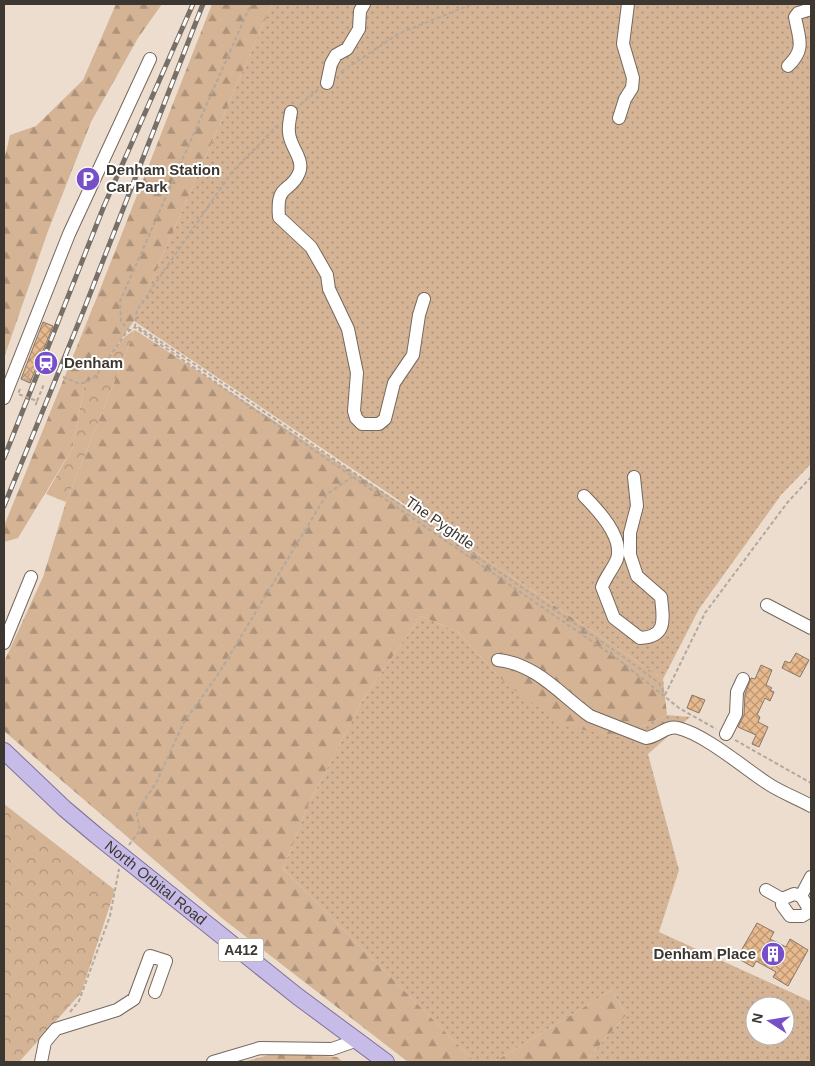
<svg xmlns="http://www.w3.org/2000/svg" width="815" height="1066" font-family="Arial,sans-serif">
	<style>
		.grass { fill: url(#grass-dots); fill-rule: evenodd }
		.forest { fill: url(#forest-firs) }
		.park { fill: url(#park-crowns) }
		.building { fill: url(#building-cross-hatch); stroke: #86786c }
		.lines { fill: none; stroke-linecap: round; stroke-linejoin: round }
		.minor-casing { stroke: #75685c; stroke-width: 14 }
		.major-casing { stroke: #7f719e; stroke-width: 18 }
		.path { stroke: #b4a89c; stroke-width: 2; stroke-dasharray: 4 2.5; stroke-linecap: butt }
		.minor { stroke: #fff; stroke-width: 12 }
		.major { stroke: #c7bce8; stroke-width: 16 }
		.rail-casing { stroke: #786f66; stroke-width: 5 }
		.rail { stroke: #fff; stroke-width: 3; stroke-dasharray: 9; stroke-linecap: butt }
		.path-bridge { stroke: #b4a89c; stroke-width: 2; stroke-dasharray: 4 2.5; stroke-linecap: butt }
		.labels { text-anchor: middle; stroke-width: 4; stroke-linejoin: round; paint-order: stroke }
		.shield { fill: #fff; stroke: #77736f; stroke-width: 1 }
		.shield-label { font-size: 14px; font-weight: bold; fill: #3d3731 }
		.poi-label { font-size: 15px; font-weight: bold; fill: #3d3731; stroke: #fff; text-anchor: start }
		.street-label { font-size: 15px; fill: #3d3731; stroke: #fff }
	</style>
	<defs>
		<pattern id="grass-dots" width="8" height="8" patternUnits="userSpaceOnUse" patternTransform="scale(1.25)"><rect width="8" height="8" fill="#d5b495"/><path d="M2 2h.1M6 6h.1" fill="none" stroke="#ae937a" stroke-width="1.8" stroke-linecap="round"/></pattern>
		<pattern id="forest-firs" width="22" height="20" patternUnits="userSpaceOnUse" patternTransform="scale(1.25)"><rect width="22" height="20" fill="#d5b495"/><path d="M5 1l3.5 6h-7zM16 11l3.5 6h-7z" fill="#ae937a"/></pattern>
		<pattern id="park-crowns" width="20" height="18" patternUnits="userSpaceOnUse" patternTransform="scale(1.25)"><rect width="20" height="18" fill="#d5b495"/><path d="M2 6a3 3 0 1 1 6 0M12 15a3 3 0 1 1 6 0" fill="none" stroke="#ae937a"/></pattern>
		<pattern id="building-cross-hatch" width="8" height="8" patternUnits="userSpaceOnUse" patternTransform="scale(1.25)"><rect width="8" height="8" fill="#e8b98c"/><path d="M0 0l8 8M0 8l8-8" fill="none" stroke="#bd9773"/></pattern>
	</defs>
	<rect width="100%" height="100%" fill="#ecddcf"/>
	<path class="grass" d="M 272,4 L 811,4 L 811,464 L 781,495 L 699,609 L 663,679 L 134,321 Z
		M 421,616 L 458,632 L 506,684 L 617,737 L 667,715 L 690,717 L 648,754 L 679,870 L 659,932 L 810,1001 L 811,999 L 811,1062 L 585,1062 L 626,1015 L 612,990 L 494,1062 L 475,1062 L 283,869 L 309,803 L 363,699 ZM 755,1006 L 785,1006 L 785,1036 L 755,1036 Z"/>
	<path class="forest" d="M 116,4 L 162,4 L 138,38 L 91,122 L 48,231 L 4,358 L 4,160 L 10,135 L 36,126 L 83,80 Z
		M 212,4 L 272,4 L 134,321 L 95,377 L 85,383 L 72,449 L 18,538 L 4,542 L 4,526 L 99,292 Z
		M 135,330 L 487,560 L 663,679 L 667,715 L 617,737 L 565,726 L 506,684 L 458,632 L 421,616 L 363,699 L 309,803 L 283,869 L 475,1062 L 408,1062 L 223,919 L 4,731 L 4,662 L 43,577 L 66,502 Z
		M 612,990 L 626,1015 L 585,1062 L 494,1062 Z
		M 276,1053 L 337,1057 L 343,1062 L 243,1062 Z"/>
	<path class="park" d="M 135,330 L 66,502 L 46,494 L 72,449 L 85,383 C 107,370 113,341 135,330 Z
		M 4,804 L 115,890 L 81,993 L 19,1062 L 4,1062 Z"/>
	<path class="building" d="M 43,322 L 53,326 L 30,383 L 21,379 Z
		M 796,653 L 809,660 L 800,677 L 782,668 L 785,661 L 790,663 Z
		M 761,665 L 772,670 L 766,685 L 772,688 L 770,690 L 774,692 L 770,701 L 765,698 L 757,715 L 760,717 L 758,722 L 768,727 L 759,747 L 752,744 L 756,735 L 738,727 L 744,715 L 745,694 L 751,678 L 755,679 Z
		M 692,695 L 705,700 L 699,713 L 687,708 Z
		M 757,923 L 774,932 L 770,939 L 786,947 L 790,939 L 808,950 L 788,986 L 773,977 L 776,972 L 756,961 L 753,967 L 737,958 Z"/>
	<g class="lines">
		<g class="minor-casing">
			<path id="minor" d="M 788,66 C 806,49 799,39 795,17 L 798,13 L 811,9
				M 327,83 L 331,64 L 336,55 L 347,49 L 359,29 L 360,11 L 364,4
				M 291,112 C 290,119 288,126 289,132 C 289,146 305,159 299,173 C 290,194 276,182 279,217 L 311,247 L 327,275 L 329,289 L 348,329 L 357,373 L 354,411 L 356,418 L 362,424 L 379,424 L 385,419 L 394,383 L 413,355 L 419,315 L 424,299
				M 619,118 L 625,99 L 632,88 L 633,78 L 623,44 L 628,4
				M 4,398 L 69,234 L 150,59
				M 584,496 C 597,509 624,537 617,559 C 613,569 606,576 602,587 L 614,618 L 640,638 C 668,637 663,618 661,597 L 637,576 L 630,555 L 630,533 L 637,506 L 634,477
				M 767,605 L 811,628
				M 4,643 L 31,577
				M 498,660 C 536,664 560,694 590,716 L 646,738 C 658,737 666,725 678,728 C 704,734 743,767 767,783 C 780,792 797,798 811,806
				M 726,734 L 736,714 L 737,692 L 743,679
				M 766,890 L 782,899
				M 794,894 L 801,896 L 808,907 L 807,913 L 802,916 L 790,916 L 782,905 L 782,899 Z
				M 801,896 L 811,877
				M 41,1062 L 45,1042 L 56,1029 L 117,1010 L 134,999 L 150,956 L 166,961 L 155,992
				M 213,1062 L 260,1048 L 332,1049 L 355,1041"/>
		</g>
		<g class="major-casing">
			<g id="major">
				<path id="s1" d="M 4,751 L 65,809 L 97,836 L 297,996 L 386,1062"/>
			</g>
		</g>
		<path class="path" d="M 341,72 L 398,34 L 472,4
			M 300,105 L 319,89
			M 278,125 L 232,172 L 137,310 L 135,327 L 138,327 L 184,357 L 621,655 L 659,683 L 665,695
			M 130,331 L 121,322 L 120,301 L 251,4
			M 63,377 L 78,383 L 85,383 L 95,377 L 126,333 L 135,327 L 619,660 L 679,708 L 716,729
			M 24,379 L 27,380 L 32,366
			M 37,401 L 44,384
			M 665,695 L 705,613 L 787,503 L 811,477
			M 735,740 L 811,783
			M 129,845 L 140,830 L 137,815 L 141,805 L 156,783 L 184,722 L 219,673 L 327,494 L 352,477
			M 70,1012 L 79,1001 L 110,916 L 119,869"/>
		<use href="#minor" class="minor"/>
		<use href="#major" class="major"/>
		<g class="rail-casing">
			<path id="rail" d="M 4,458 L 104,206 L 193,4
				M 4,506 L 83,312 L 203,4"/>
		</g>
		<use href="#rail" class="rail"/>
		<path class="path-bridge" d="M 20,389 L 18,394 L 37,401 L 35,407"/>
	</g>
	<defs>
		<g id="parking-disc" transform="scale(1.25)"><circle r="9.5" fill="#774fc8" stroke="#fff"/><path d="M-3.5-5.5H1a3.5 3.5 0 0 1 0 7H-1V5.5H-3.5ZM-1-3.4V-.6H.8a1.4 1.4 0 0 0 0-2.8Z" fill="#fff"/></g>
		<g id="station-disc" transform="scale(1.25)"><circle r="9.5" fill="#774fc8" stroke="#fff"/><path d="M-3-6H3Q5-6 5-4V2Q5 4 3 4L4.5 6H3L1.5 4h-3L-3 6H-4.5L-3 4Q-5 4-5 2V-4Q-5-6-3-6ZM-3.5-4v3h7v-3ZM-3.5 1v1.5H-2V1ZM2 1v1.5H3.5V1Z" fill="#fff"/></g>
		<g id="building-disc" transform="scale(1.25)"><circle r="9.5" fill="#774fc8" stroke="#fff"/><path d="M-4-6H4V6H1V3H-1V6H-4ZM-2.5-4.3h1.7v1.8h-1.7ZM.8-4.3h1.7v1.8H.8ZM-2.5-1h1.7V.8h-1.7ZM.8-1h1.7V.8H.8Z" fill="#fff"/></g>
	</defs>
	<g fill-rule="evenodd">
		<use href="#parking-disc" x="88" y="179"/>
		<use href="#station-disc" x="46" y="363"/>
		<use href="#building-disc" x="773" y="954"/>
	</g>
	<g class="labels">
		<rect class="shield" x="218.5" y="938.5" width="45" height="23" rx="4"/>
		<g class="shield-label">
			<text x="241" y="955">A412</text>
		</g>
		<g class="poi-label">
			<text x="106" y="175">Denham Station<tspan x="106" dy="17">Car Park</tspan></text>
			<text x="64" y="368">Denham</text>
			<text x="756" y="959" text-anchor="end">Denham Place</text>
		</g>
		<g class="street-label">
			<text transform="translate(440 523) rotate(35)" y="5">The Pyghtle</text>
			<text dy="5" stroke="none"><textPath href="#s1" startOffset="201">North Orbital Road</textPath></text>
		</g>
	</g>
	<rect width="815" height="1066" fill="none" stroke="#3d3731" stroke-width="10"/>
	<g transform="translate(770 1021) rotate(282)"><circle r="24" fill="#ffffff" stroke="#b1afad"/>
	<path d="M0-4L9 19L0 12L-9 19Z" fill="#774fc8"/>
	<text y="-8" font-size="14" font-weight="bold" text-anchor="middle" fill="#3d3731">N</text>
	</g>
</svg>
